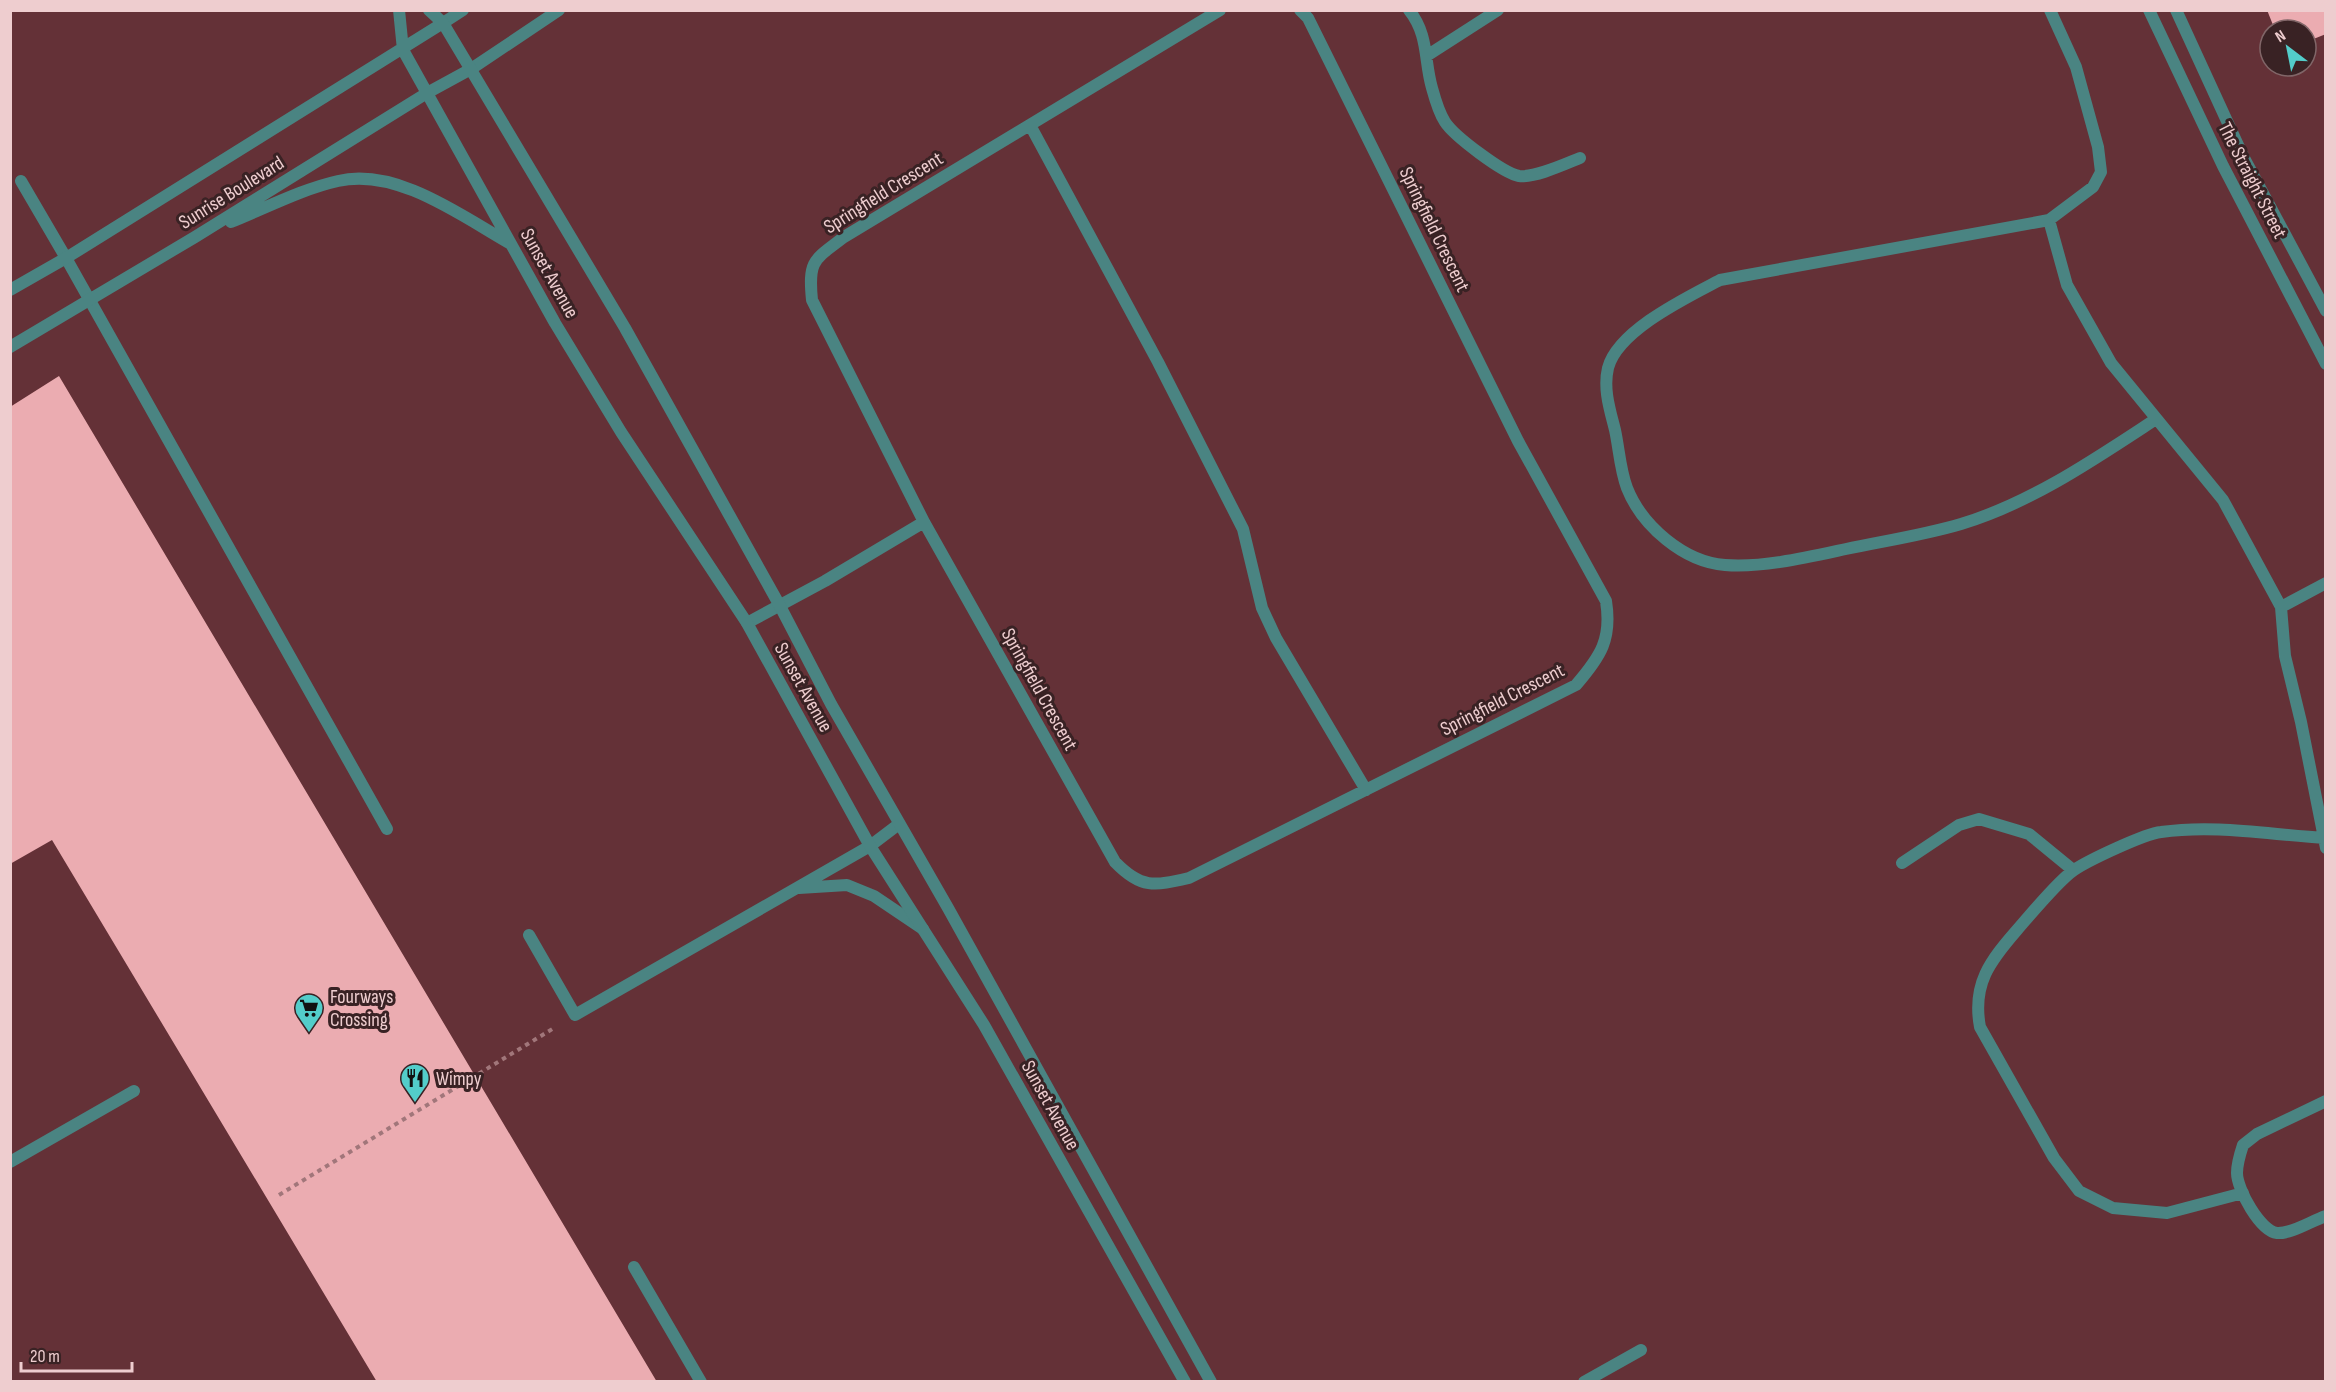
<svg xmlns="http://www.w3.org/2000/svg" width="2336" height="1392" font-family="'Sofia Sans Condensed',sans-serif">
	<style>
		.building { fill: #ebacb1 }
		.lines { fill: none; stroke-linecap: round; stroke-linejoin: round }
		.path { stroke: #a1767a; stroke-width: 4; stroke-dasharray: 4.5 4.5; stroke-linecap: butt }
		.service { stroke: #4a8482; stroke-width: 12 }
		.minor { stroke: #4a8482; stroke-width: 12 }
		.tertiary { stroke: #4a8482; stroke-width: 12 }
		.labels { text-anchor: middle; stroke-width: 6; stroke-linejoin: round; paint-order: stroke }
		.street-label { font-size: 20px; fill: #eecdcf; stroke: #392224 }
		.poi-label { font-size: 20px; fill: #eecdcf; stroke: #392224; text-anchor: start }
	</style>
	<rect width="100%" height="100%" fill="#643137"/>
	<path class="building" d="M 2267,10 L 2326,10 L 2326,34 L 2306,42 L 2306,30 L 2275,30 Z
		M 59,376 L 657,1382 L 377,1382 L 52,840 L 10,864 L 10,407 Z"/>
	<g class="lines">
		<path class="path" d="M 279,1195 L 554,1028"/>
		<path class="service" d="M 21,181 L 66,258 L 387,829
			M 799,888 L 847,885 L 874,896 L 923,929
			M 529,935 L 575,1015 L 870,846 L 899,824
			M 10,1162 L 134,1091
			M 634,1267 L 701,1382"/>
		<path class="minor" d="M 1409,10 C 1429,35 1424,61 1432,88 C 1435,99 1439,113 1445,122 C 1454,136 1503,173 1519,176 C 1535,178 1565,164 1580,158
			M 443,23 L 463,10
			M 1428,55 L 1498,10
			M 471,69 L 559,10
			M 1030,125 L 1158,362 L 1243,529 L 1262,608 L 1276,638 L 1366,790
			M 2049,220 L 2093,187 L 2101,172 L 2098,147 L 2076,67 L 2050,10
			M 2156,419 C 2095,459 2031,503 1961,524 C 1924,535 1884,541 1846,549 C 1809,557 1763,568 1725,565 C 1684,562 1642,526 1627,488 C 1620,470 1619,448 1615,430 C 1610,410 1603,389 1608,368 C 1618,330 1688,297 1720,280 L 2049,220 L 2067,285 L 2111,363 L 2223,500 L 2281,607 L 2285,656 L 2301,722 L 2326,848
			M 924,522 L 812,300 C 808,260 814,260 844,237 L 1220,10
			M 2281,607 L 2326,583
			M 747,623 L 825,581 L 924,522 L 1115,862 C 1141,889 1154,886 1189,878 L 1576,685 C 1601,656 1612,639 1606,601 L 1518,441 L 1308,18 L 1300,10
			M 1902,863 L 1959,825 L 1979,819 L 2029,834 L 2073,870
			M 2326,1101 L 2257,1134 L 2243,1145 C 2240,1154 2237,1163 2237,1173 C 2237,1189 2260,1231 2277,1233 C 2292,1234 2311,1221 2326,1216
			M 2243,1193 L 2167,1213 L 2113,1208 L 2079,1191 L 2054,1158 L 1980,1027 C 1972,984 1990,961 2017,930 C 2031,914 2058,881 2074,870 C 2089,860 2144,834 2161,832 C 2216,824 2271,835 2326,838
			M 1584,1382 L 1641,1350"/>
		<path class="tertiary" d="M 399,10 L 403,50 L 555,323 L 621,432 L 747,623 L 870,846 L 984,1025 L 1185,1382
			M 429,10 L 443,23 L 625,328 L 780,606 L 831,704 L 948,908 L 1211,1382
			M 2149,10 L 2223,166 L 2326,364
			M 2176,10 L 2243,156 L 2326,311
			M 231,222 C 266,208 302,189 338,181 C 397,167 463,217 511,244
			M 10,290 L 66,258 L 443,23
			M 10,347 L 195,237 L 427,93 L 471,69"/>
	</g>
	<defs>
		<g id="supermarket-pin" transform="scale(1.5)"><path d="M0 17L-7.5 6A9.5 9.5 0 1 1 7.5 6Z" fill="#53cdca" stroke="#392224"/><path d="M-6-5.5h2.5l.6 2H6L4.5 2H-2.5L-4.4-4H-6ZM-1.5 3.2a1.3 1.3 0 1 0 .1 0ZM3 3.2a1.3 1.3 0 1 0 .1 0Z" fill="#111"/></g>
		<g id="restaurant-pin" transform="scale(1.5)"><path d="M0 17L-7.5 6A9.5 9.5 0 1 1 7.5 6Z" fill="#53cdca" stroke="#392224"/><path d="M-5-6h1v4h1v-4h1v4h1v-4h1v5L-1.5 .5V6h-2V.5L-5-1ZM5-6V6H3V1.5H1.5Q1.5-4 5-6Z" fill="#111"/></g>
	</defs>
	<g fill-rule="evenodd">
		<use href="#supermarket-pin" x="309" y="1008"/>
		<use href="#restaurant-pin" x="415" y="1078"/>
	</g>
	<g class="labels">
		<g class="street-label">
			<text transform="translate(2253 180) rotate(63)" y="7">The Straight Street</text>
			<text transform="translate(231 192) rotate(-32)" y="7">Sunrise Boulevard</text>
			<text transform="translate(883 192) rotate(-32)" y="7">Springfield Crescent</text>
			<text transform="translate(1435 229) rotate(64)" y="7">Springfield Crescent</text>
			<text transform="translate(550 273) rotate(61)" y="7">Sunset Avenue</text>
			<text transform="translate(804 687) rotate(61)" y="7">Sunset Avenue</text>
			<text transform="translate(1040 689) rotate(61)" y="7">Springfield Crescent</text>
			<text transform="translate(1502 699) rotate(-27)" y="7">Springfield Crescent</text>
			<text transform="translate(1051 1105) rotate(61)" y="7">Sunset Avenue</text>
		</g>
		<g class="poi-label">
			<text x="330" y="1003">Fourways<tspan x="330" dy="23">Crossing</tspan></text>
			<text x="436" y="1085">Wimpy</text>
		</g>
	</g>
	<rect width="2336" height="1392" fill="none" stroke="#eecdcf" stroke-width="24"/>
	<g transform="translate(2288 48) rotate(328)"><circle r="28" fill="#392224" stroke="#816668" stroke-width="1.5"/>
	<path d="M0-4.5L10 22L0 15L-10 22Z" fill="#53cdca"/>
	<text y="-9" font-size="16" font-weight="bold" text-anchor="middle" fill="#eecdcf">N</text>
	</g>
	<path d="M21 1362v9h111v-9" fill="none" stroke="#eecdcf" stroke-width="3"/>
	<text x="30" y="1362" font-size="18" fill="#eecdcf" stroke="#392224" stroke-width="4.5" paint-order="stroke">20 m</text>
</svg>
